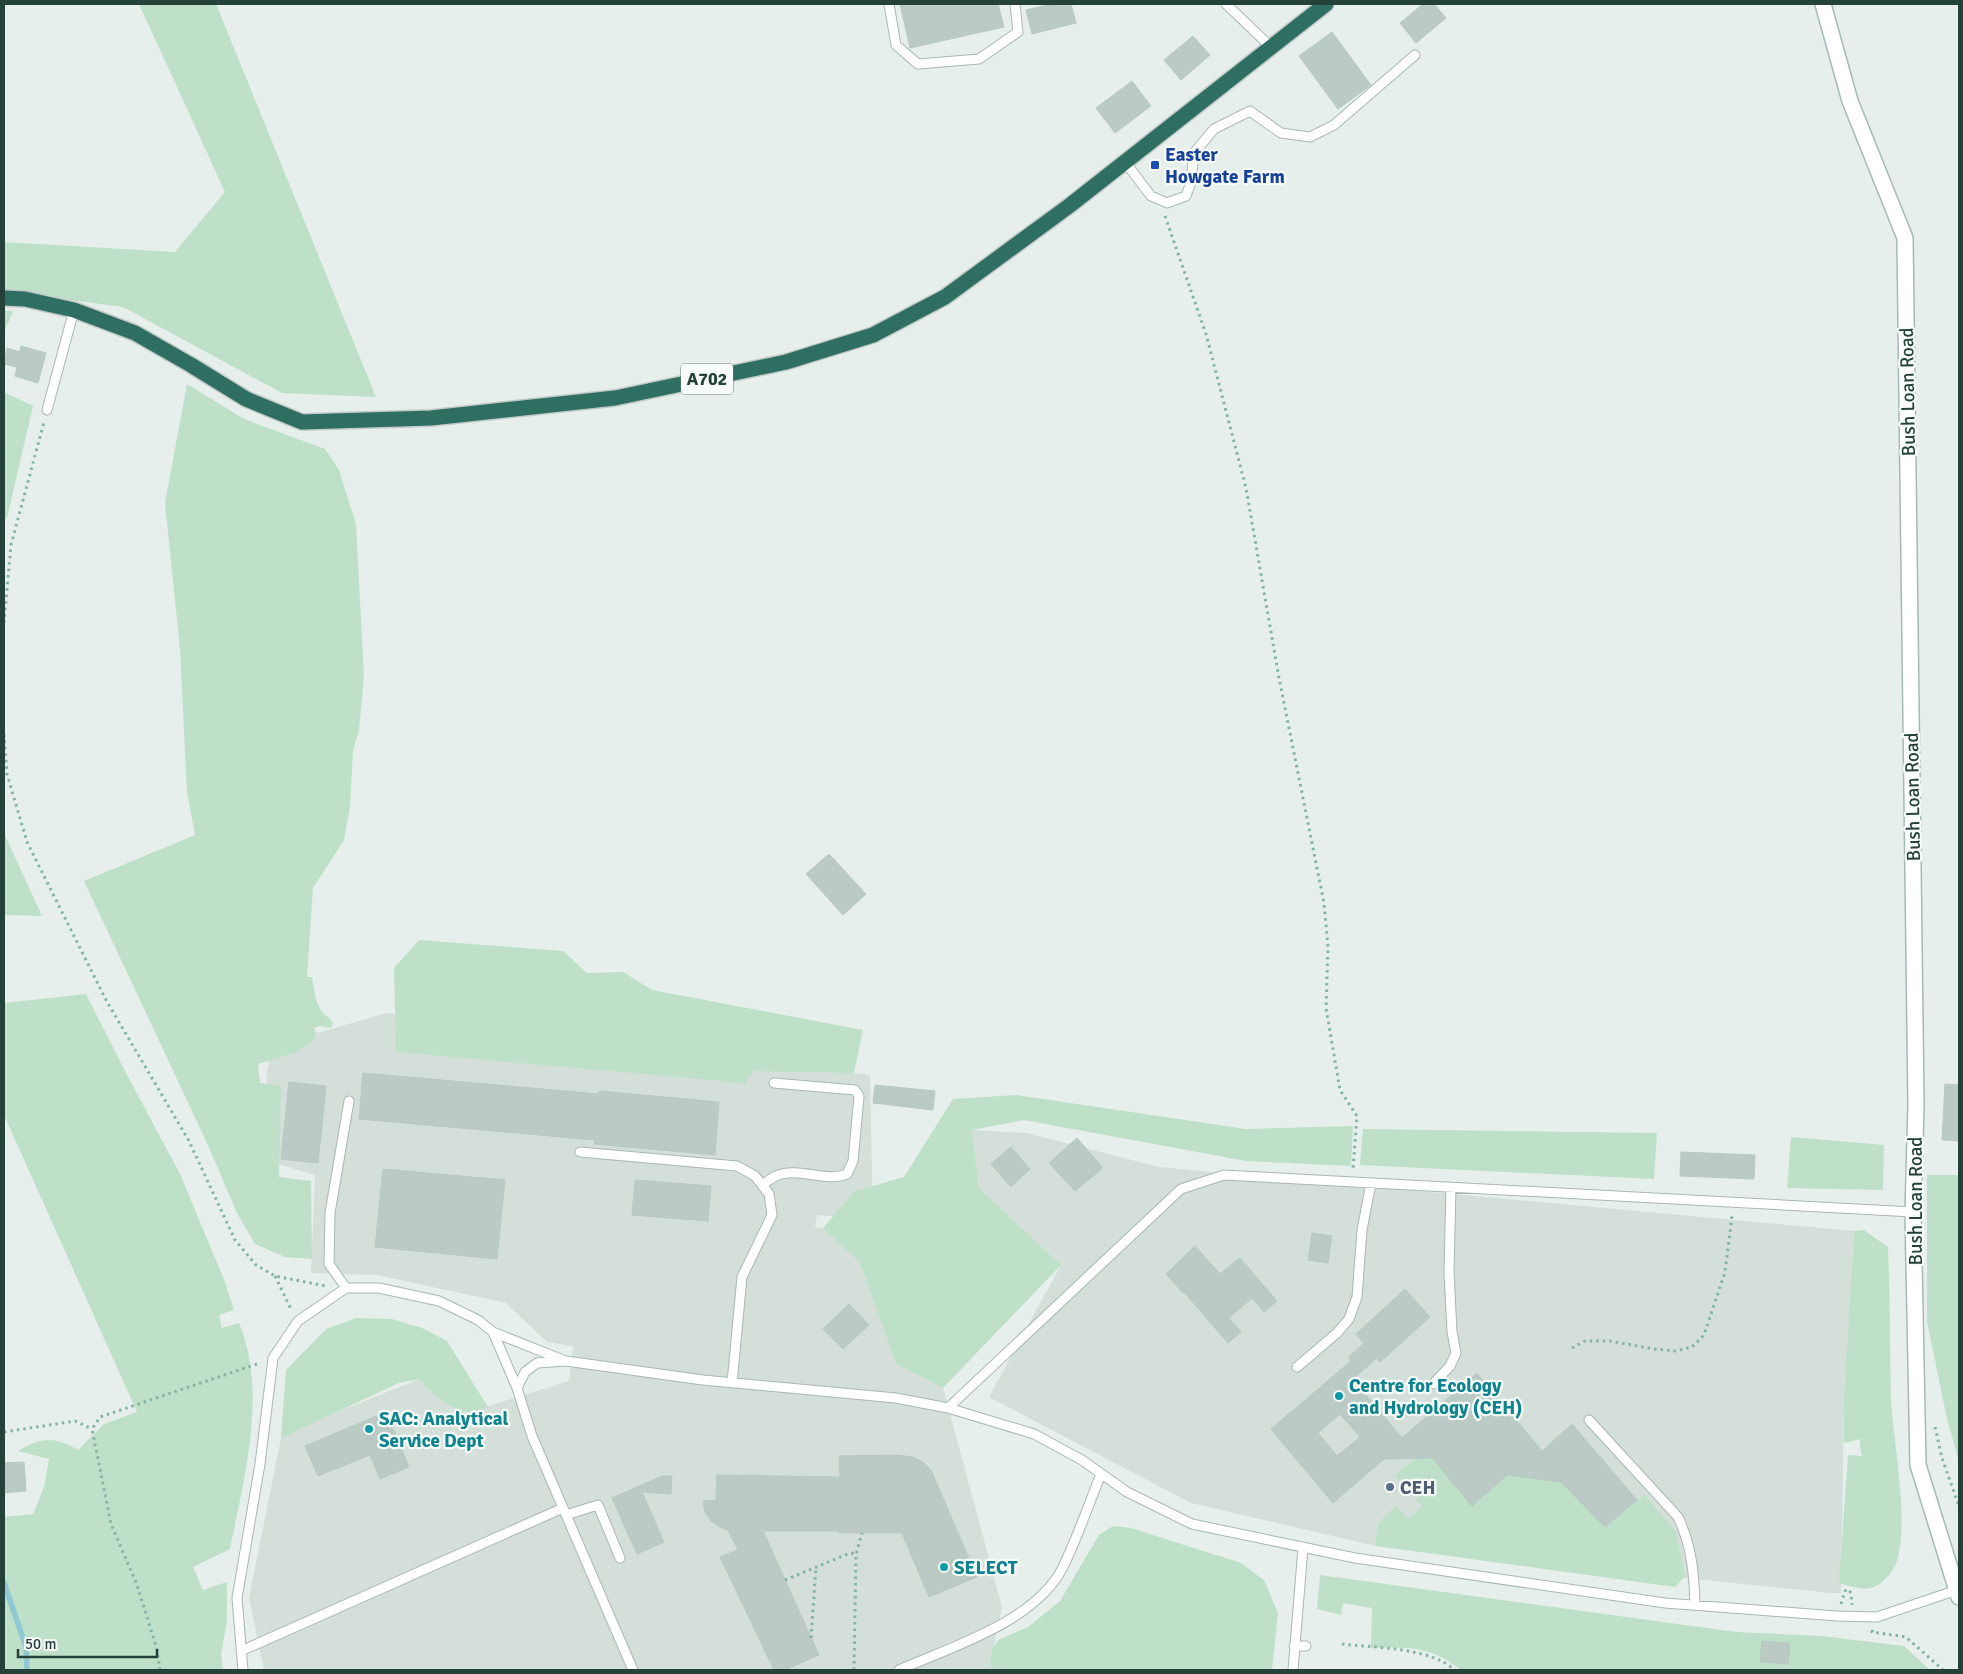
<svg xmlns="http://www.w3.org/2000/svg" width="1963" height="1674" font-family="Signika,sans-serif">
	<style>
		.built { fill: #d4dfda }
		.green { fill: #bfe0c8 }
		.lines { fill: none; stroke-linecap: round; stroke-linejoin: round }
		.stream { stroke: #8ec9d4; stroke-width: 5.5 }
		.building { fill: #bbcac4; stroke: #b8c9c2; fill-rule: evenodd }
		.lane-casing { stroke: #a8b8b2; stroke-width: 11 }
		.secondary-casing { stroke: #a4bbb3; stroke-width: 18 }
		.highway-casing { stroke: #c2cac8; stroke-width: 18 }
		.path { stroke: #86b3a5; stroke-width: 3; stroke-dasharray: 2.5 4; stroke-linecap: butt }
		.lane { stroke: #fff; stroke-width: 9 }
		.secondary { stroke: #fff; stroke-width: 15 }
		.highway { stroke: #2f6f62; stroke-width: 15 }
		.transit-dot { fill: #1a4fb4; stroke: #f7fbf9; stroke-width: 2 }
		.culture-dot { fill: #0f9aa8; stroke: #f7fbf9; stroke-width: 2 }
		.service-dot { fill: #5c6f8a; stroke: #f7fbf9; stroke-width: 2 }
		.labels { text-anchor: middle; stroke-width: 4.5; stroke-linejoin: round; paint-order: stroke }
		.shield { fill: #f7fbf9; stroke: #637a73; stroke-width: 1 }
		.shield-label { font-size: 18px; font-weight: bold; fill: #24423a }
		.transit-label { font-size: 19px; font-weight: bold; fill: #164399; stroke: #f7fbf9; text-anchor: start }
		.street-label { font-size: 19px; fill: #24423a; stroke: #f7fbf9 }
		.culture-label { font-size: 19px; font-weight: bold; fill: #0d838f; stroke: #f7fbf9; text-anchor: start }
		.service-label { font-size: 19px; font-weight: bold; fill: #4e5e75; stroke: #f7fbf9; text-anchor: start }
	</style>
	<rect width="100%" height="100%" fill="#e6efeb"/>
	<path class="built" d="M 387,1013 L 870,1075 L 873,1219 L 817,1215 L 815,1227 L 823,1228 L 860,1263 L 896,1364 L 943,1388 L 1002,1607 L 990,1665 L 993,1670 L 264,1670 L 249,1598 L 281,1438 L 298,1428 L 419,1379 L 451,1405 L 469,1412 L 569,1381 L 573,1346 L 547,1342 L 506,1303 L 377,1275 L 311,1273 L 315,1175 L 278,1164 L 266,1077 L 272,1046 Z
		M 972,1130 L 1027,1133 L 1159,1167 L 1854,1231 L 1844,1406 L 1841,1593 L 1830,1593 L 1376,1546 L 1191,1503 L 989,1397 L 1061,1265 L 979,1188 Z"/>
	<path class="green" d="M 139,4 L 216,4 L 376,397 L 282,393 L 123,307 L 4,291 L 4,242 L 175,252 L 225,192 Z
		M 4,311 L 13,311 L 4,332 Z
		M 187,384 L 244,419 L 325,449 L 339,470 L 356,524 L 364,676 L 359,730 L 353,751 L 350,807 L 344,840 L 313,888 L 307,977 L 312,977 C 314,988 315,1002 322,1012 C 325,1016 330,1017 333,1023 L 331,1028 L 320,1026 L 314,1028 L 316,1033 L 314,1040 L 296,1052 L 258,1064 L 260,1083 L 281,1086 L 279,1177 L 311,1181 L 312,1259 L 285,1257 L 255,1244 L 237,1213 L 207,1143 L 84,881 L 195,835 L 187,792 L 180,649 L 165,503 Z
		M 4,392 L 33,406 L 7,518 L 4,519 Z
		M 4,833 L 42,916 L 4,915 Z
		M 419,940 L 563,951 L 587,973 L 623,972 L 652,990 L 863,1030 L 854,1073 L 754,1071 L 745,1083 L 396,1052 L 394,968 Z
		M 86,994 L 126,1073 L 180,1174 L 225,1282 L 234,1310 L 219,1315 L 222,1328 L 239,1323 C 268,1392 244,1478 230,1549 L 193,1567 L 203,1590 L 227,1582 L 227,1620 L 221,1655 L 223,1670 L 4,1670 L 4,1517 L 33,1514 L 44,1487 L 49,1459 L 18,1451 C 41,1437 55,1436 78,1450 L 104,1424 L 137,1412 L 4,1115 L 4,1003 Z
		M 1016,1095 L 1246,1129 L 1353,1126 L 1351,1166 L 1246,1161 L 1024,1120 L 972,1130 L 979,1188 L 1061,1265 L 943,1388 L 896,1364 L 860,1263 L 823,1228 L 855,1191 L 904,1177 L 953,1099 Z
		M 1363,1129 L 1657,1133 L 1654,1179 L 1360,1165 Z
		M 1791,1137 L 1884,1145 L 1883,1190 L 1787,1188 Z
		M 1927,1175 L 1959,1175 L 1959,1461 L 1947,1419 L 1927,1322 Z
		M 1864,1230 L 1888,1247 C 1890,1297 1890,1348 1891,1399 C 1893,1441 1912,1533 1894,1568 C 1892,1572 1888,1576 1884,1580 C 1871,1594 1856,1588 1839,1583 L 1848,1455 L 1862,1456 L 1860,1447 L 1860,1439 L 1844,1443 L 1844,1397 L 1854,1231 Z
		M 356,1318 L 392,1319 L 422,1328 L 447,1341 L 488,1407 C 482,1408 474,1412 469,1412 C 449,1410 432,1392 419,1379 L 399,1383 L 281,1438 L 286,1370 L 326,1329 Z
		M 1432,1458 L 1472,1506 L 1507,1475 L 1561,1482 L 1606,1527 L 1644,1494 L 1676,1532 L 1685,1576 L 1675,1587 L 1376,1546 C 1376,1523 1379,1520 1396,1506 L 1408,1519 L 1422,1506 L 1395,1475 L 1415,1459 Z
		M 1113,1526 L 1131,1528 L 1241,1563 L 1264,1580 L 1278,1613 L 1272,1670 L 993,1670 L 990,1665 L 992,1649 L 998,1640 L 1028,1627 L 1060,1601 L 1099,1535 Z
		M 1320,1575 L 1736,1632 L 1822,1636 L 1904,1646 L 1930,1670 L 1461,1670 C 1430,1646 1409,1647 1371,1648 L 1372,1608 L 1343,1603 L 1341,1615 L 1317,1609 Z"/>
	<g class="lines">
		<path class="stream" d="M 4,1583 L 26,1647 L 27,1670"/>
	</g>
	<path class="building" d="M 900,4 L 998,4 L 1004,27 L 910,48 Z
		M 1052,4 L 1071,4 L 1076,23 L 1032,34 L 1026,10 Z
		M 1423,4 L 1434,4 L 1446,18 L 1416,43 L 1400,23 Z
		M 1332,32 L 1371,85 L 1338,109 L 1299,56 Z
		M 1193,36 L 1210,55 L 1181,80 L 1164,60 Z
		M 1132,81 L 1151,106 L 1115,133 L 1096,108 Z
		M 21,346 L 46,353 L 38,383 L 15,376 L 17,367 L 4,364 L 7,348 L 20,352 Z
		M 829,854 L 866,894 L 843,915 L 806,874 Z
		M 363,1073 L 599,1094 L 599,1091 L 719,1102 L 715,1155 L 594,1144 L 595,1140 L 359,1119 Z
		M 289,1082 L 326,1086 L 318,1163 L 281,1159 Z
		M 1945,1084 L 1959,1085 L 1959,1141 L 1942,1140 Z
		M 875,1085 L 935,1091 L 933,1110 L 873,1103 Z
		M 1077,1138 L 1103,1168 L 1075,1191 L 1049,1163 Z
		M 1011,1147 L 1030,1169 L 1011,1187 L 991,1164 Z
		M 1681,1152 L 1755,1155 L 1754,1179 L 1680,1176 Z
		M 383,1169 L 505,1180 L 497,1259 L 375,1247 Z
		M 635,1180 L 711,1186 L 708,1221 L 632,1215 Z
		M 1312,1233 L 1332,1236 L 1328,1263 L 1308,1260 Z
		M 1195,1246 L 1220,1274 L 1240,1258 L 1277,1301 L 1264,1312 L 1252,1298 L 1229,1318 L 1241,1332 L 1228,1343 L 1184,1292 L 1183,1293 L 1166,1274 Z
		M 1405,1289 L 1430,1317 L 1380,1362 L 1377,1358 L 1353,1379 L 1402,1438 L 1477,1373 L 1542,1451 L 1572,1424 L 1637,1500 L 1605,1527 L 1561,1482 L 1507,1475 L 1472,1506 L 1432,1458 L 1384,1459 L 1333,1503 L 1271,1429 L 1351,1361 L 1349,1357 L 1364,1343 L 1356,1334 ZM 1340,1414 L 1360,1437 L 1337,1456 L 1318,1433 Z
		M 849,1304 L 869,1325 L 843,1349 L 823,1329 Z
		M 386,1412 L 409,1467 L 380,1479 L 370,1455 L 318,1476 L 305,1446 Z
		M 896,1455 L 913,1457 L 923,1462 L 931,1470 L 977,1577 L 929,1597 L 902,1533 L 839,1533 L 839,1531 L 763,1531 L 819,1655 L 785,1670 L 774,1670 L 720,1557 L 738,1550 L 728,1530 L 720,1527 L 711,1521 L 705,1512 L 703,1501 L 716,1500 L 717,1475 L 840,1477 L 839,1456 Z
		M 24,1462 L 26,1491 L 4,1493 L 4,1463 Z
		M 662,1476 L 672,1476 L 671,1494 L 642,1492 L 664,1542 L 637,1554 L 612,1498 Z
		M 1762,1641 L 1790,1643 L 1788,1664 L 1760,1662 Z"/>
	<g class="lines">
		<g class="lane-casing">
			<path id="lane" d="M 889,4 L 896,45 L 918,64 L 979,59 L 1018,32 L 1015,4
				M 1226,4 L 1272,48
				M 1125,162 L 1151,196 L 1167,203 L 1186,196 L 1191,182 L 1194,153 L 1214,129 L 1250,111 L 1281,133 L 1310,137 L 1334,125 L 1415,55
				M 47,410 L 74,310
				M 580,1152 L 737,1166 L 755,1176 L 769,1194 L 772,1215 L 742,1277 L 732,1383
				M 762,1185 C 767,1182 771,1178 776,1176 C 798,1166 825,1183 847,1174 L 853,1161 L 859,1096 L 855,1090 L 774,1083
				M 346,1288 L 329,1264 L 330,1213 L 349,1101
				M 493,1332 L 563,1360
				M 1297,1367 L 1337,1333 L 1349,1319 L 1357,1297 L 1362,1230 L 1371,1183
				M 1433,1384 L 1450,1366 L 1456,1353 L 1452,1332 L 1449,1272 L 1451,1187
				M 948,1408 L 1181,1189 L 1224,1175 L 1913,1212
				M 1589,1420 L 1678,1517 C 1692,1547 1694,1573 1695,1605
				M 566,1515 L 598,1505 L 620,1558
				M 1294,1646 L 1306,1646
				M 241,1651 L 563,1508
				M 243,1670 L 237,1598 L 260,1464 L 273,1358 L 298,1321 L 346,1288 L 379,1288 L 439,1301 L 478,1320 L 493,1332 L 517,1388
				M 633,1670 L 532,1436 L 517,1388 L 525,1372 L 537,1363 L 566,1361 L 703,1380 L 896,1398 L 948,1408 L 1034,1434 L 1082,1460 L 1127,1492 L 1192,1524 L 1355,1558 L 1665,1603 L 1837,1616 L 1877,1617 L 1957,1590
				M 899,1670 C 951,1647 1034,1622 1062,1569 C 1077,1539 1088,1506 1101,1474
				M 1293,1670 L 1303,1548"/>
		</g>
		<g class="secondary-casing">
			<path id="secondary" d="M 1823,4 L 1850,101 L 1905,238 L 1916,1105 L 1913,1212 L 1918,1465 L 1959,1597"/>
		</g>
		<g class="highway-casing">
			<path id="highway" d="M 4,298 L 25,299 L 74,310 L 135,333 L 191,365 L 246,399 L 302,422 L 431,418 L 615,398 L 786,362 L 873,335 L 945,297 L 1069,206 L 1326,4"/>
		</g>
		<path class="path" d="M 1165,216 L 1206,334 L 1246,488 L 1279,678 L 1324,903 L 1328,947 L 1326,1008 L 1340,1090 L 1357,1116 L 1353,1169
			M 4,623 L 11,545 L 44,422
			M 4,734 L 7,774 L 27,842 L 106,1000 L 189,1141 L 235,1240 L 256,1265 L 275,1276 L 326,1286
			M 275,1276 L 292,1311
			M 1572,1348 L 1585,1341 L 1610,1341 L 1654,1349 L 1675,1351 L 1692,1347 L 1704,1335 L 1725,1272 L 1732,1216
			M 1935,1427 L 1942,1458 L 1959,1506
			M 4,1432 L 75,1421 L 92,1429
			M 785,1580 L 850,1553 L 856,1554
			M 1841,1604 L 1845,1591 L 1848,1589 L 1851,1593 L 1852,1605
			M 1873,1630 L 1872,1632 L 1906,1637 L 1943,1670
			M 811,1638 L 816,1567
			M 1342,1644 C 1376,1648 1429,1647 1455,1670
			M 160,1670 L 157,1649 L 137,1585 L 111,1524 L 92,1429 L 100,1417 L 260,1363
			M 854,1670 L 856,1554 L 862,1533"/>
		<use href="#lane" class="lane"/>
		<use href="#secondary" class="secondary"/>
		<use href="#highway" class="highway"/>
	</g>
	<rect class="transit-dot" x="1150" y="160" width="10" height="10" rx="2.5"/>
	<g class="culture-dot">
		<circle cx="1339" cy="1396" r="5"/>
		<circle cx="369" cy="1429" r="5"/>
		<circle cx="944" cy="1567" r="5"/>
	</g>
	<circle class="service-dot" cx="1390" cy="1487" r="5"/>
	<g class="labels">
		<rect class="shield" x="681" y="363.5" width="52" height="31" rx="4"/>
		<g class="shield-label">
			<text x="707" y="385">A702</text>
		</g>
		<g class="transit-label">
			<text x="1165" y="161">Easter<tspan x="1165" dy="22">Howgate Farm</tspan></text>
		</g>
		<g class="street-label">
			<text transform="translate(1907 392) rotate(-91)" y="7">Bush Loan Road</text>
			<text transform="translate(1912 797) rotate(-91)" y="7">Bush Loan Road</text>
			<text transform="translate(1915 1201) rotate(-90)" y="7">Bush Loan Road</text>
		</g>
		<g class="culture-label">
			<text x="1349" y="1392">Centre for Ecology<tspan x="1349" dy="22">and Hydrology (CEH)</tspan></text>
			<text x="379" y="1425">SAC: Analytical<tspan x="379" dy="22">Service Dept</tspan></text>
			<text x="954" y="1574">SELECT</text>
		</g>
		<g class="service-label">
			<text x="1400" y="1494">CEH</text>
		</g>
	</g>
	<rect width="1963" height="1674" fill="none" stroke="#24423a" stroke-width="10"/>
	<path d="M18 1649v8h139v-8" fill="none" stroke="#24423a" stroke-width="2.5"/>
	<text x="25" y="1649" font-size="15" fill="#24423a" stroke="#f7fbf9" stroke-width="4" paint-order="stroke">50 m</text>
</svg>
